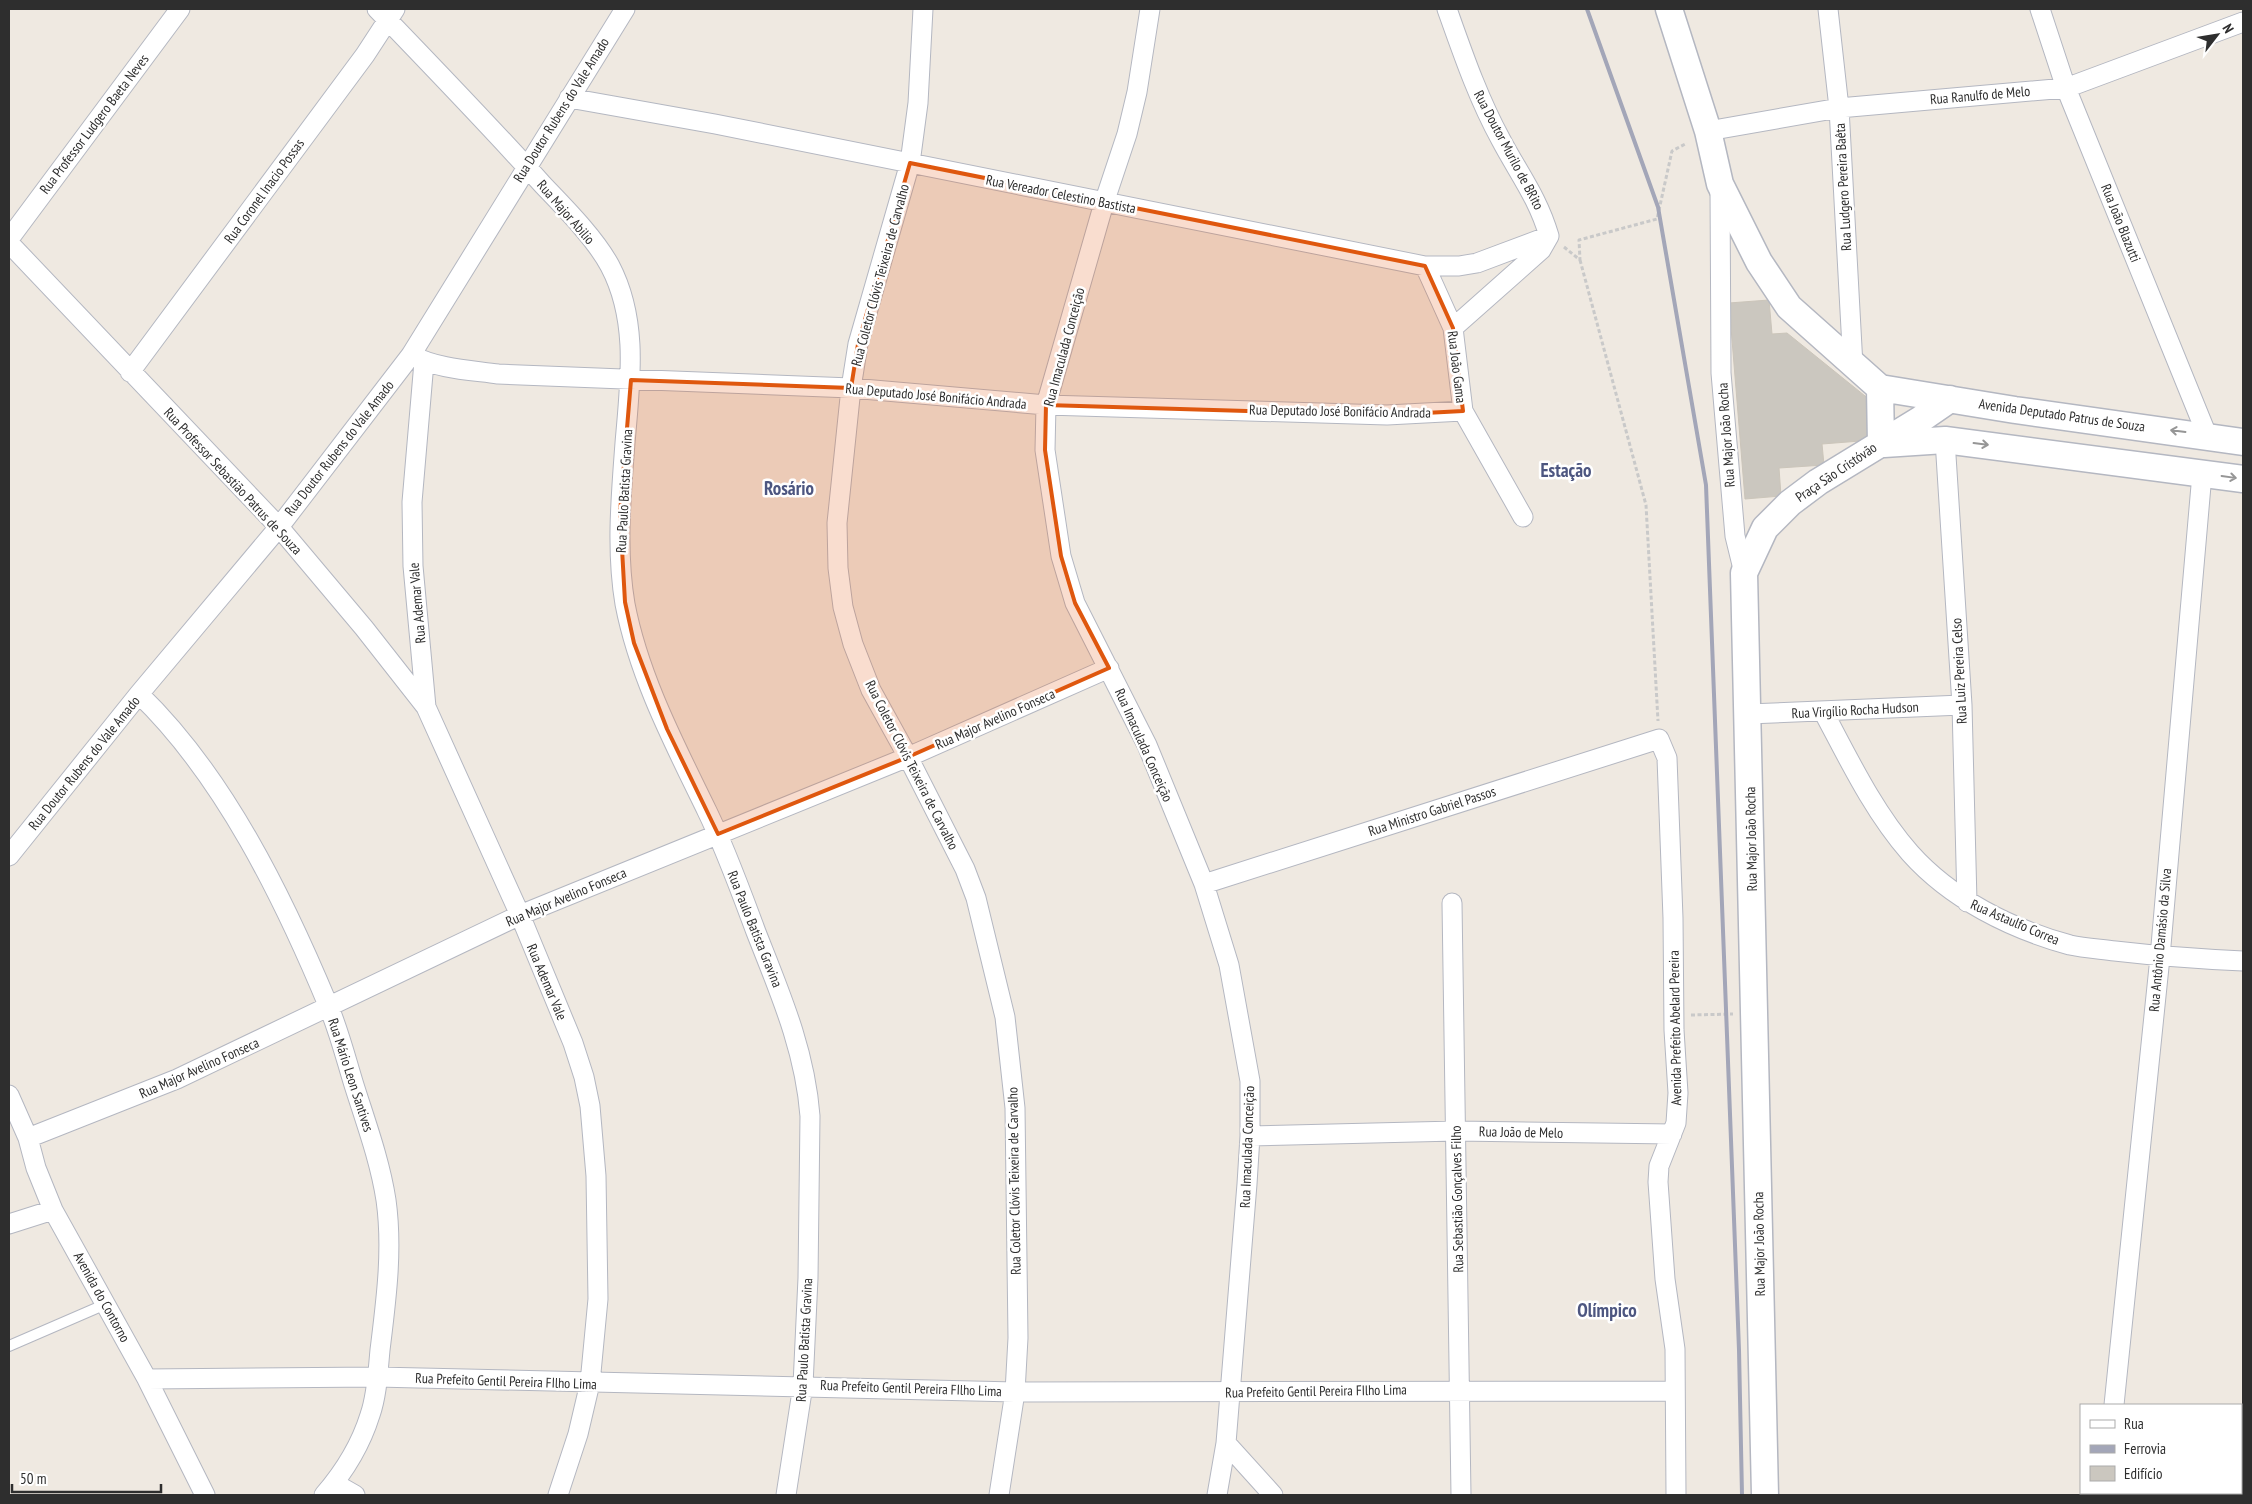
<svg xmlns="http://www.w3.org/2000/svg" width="2252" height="1504" font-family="'PT Sans Narrow',sans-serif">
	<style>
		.building { fill: #cbc7bf; stroke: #cbc5ba }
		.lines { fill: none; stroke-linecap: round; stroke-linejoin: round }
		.service-casing { stroke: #b4b7c1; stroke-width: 12 }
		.minor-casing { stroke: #b4b7c1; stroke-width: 21 }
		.secondary-casing { stroke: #b4b7c1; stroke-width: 29 }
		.path { stroke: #c9c9c9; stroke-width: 3; stroke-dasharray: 4 2.5; stroke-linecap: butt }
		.service { stroke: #fff; stroke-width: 10 }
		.minor { stroke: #fff; stroke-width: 19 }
		.secondary { stroke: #fff; stroke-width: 26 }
		.rail { stroke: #a3a6b8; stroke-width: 4 }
		.oneway { stroke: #969696 }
		.marked { fill: #df570e; fill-opacity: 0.2; stroke: #df570e; stroke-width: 4; stroke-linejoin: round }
		.labels { text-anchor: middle; stroke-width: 5; stroke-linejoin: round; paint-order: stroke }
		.street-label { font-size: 14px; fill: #2e2e2e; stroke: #fff }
		.district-label { font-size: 19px; font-weight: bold; fill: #4d5680; stroke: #fff }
	</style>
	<rect width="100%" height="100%" fill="#efe9e1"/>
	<path class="building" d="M 1769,300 L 1772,334 L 1787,333 L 1870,400 L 1873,440 L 1822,444 L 1824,465 L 1779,468 L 1781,496 L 1745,499 L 1729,303 Z"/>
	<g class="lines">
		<g class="service-casing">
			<path id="service" d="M 9,1346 L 106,1304"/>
		</g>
		<g class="minor-casing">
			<path id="minor" d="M 377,9 C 433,67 489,125 543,185 C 565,208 595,238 610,266 C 639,321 630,383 625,443 C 621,496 616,551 625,604 C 639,677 675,745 707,811 C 726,850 741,892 756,932 C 780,993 805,1050 810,1116 L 808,1278 L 803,1385 L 786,1495
				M 923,9 L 918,103 L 910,163 L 858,344 L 851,388 L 837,523 L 838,568 L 843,607 L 853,644 L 871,690 L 908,757 L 965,869 L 976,898 L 1005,1017 L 1015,1108 L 1018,1338 L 1015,1392 L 999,1495
				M 1150,9 L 1137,92 L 1127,134 L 1104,203 L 1046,405 L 1045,450 L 1061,556 L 1075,603 L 1147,745 L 1204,884 L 1229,965 L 1250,1081 L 1250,1136 L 1247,1184 L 1226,1443 L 1217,1495
				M 1447,9 C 1463,54 1478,98 1501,140 C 1519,174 1538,198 1549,236
				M 1828,9 L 1839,108 L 1853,366
				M 2040,9 L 2066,88 L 2207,435
				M 569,98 L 715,124 L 1425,266 L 1459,266 L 1477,263 L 1549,236
				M 1708,131 L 1839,108 L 2066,88 L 2243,22
				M 1720,188 L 1721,373 L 1735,536 L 1744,573
				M 9,239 L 180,9
				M 9,243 L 279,527 L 364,628 L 426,707
				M 1425,266 L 1453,328 L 1463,411 L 1523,517
				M 1453,328 L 1541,250 L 1549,236
				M 411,355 C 438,369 469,370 498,374 L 851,388 L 1046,405 L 1387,415 L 1463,411
				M 424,362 L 412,502 L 413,566 L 426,707 L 520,915 L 573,1043 L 584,1077 L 590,1106 L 596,1176 L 598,1299 L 590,1383 L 578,1434 L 558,1495
				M 130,372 L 365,55 L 395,9
				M 1945,440 L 1962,705 L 1967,902
				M 139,694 C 224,776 283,897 328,1005 C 339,1031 346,1059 354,1085 C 366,1123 380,1161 386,1200 C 393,1250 386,1301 380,1350 C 378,1371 377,1395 370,1415 C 361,1444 343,1473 324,1495
				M 1823,711 C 1849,760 1874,812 1910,853 C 1951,899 2011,929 2070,945 C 2084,948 2100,949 2115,951 C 2158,956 2200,959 2243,961
				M 1748,714 L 1962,705
				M 9,856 L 139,694 L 279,527 L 411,355 L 625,9
				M 1204,884 L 1659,739 L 1667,758 L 1673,918 L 1674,1030 L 1678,1093 L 1676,1123 L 1659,1166 L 1658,1182 L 1665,1279 L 1675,1349 L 1676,1495
				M 1452,903 L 1461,1495
				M 9,1095 L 28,1138 L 36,1168 L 53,1210 L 147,1379 L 205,1495
				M 1250,1136 L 1456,1131 L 1672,1134
				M 28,1138 L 177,1079 L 520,915 L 908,757 L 1109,668
				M 9,1224 L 53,1210
				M 147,1379 L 377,1377 L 1015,1392 L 1674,1391
				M 2114,1405 L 2160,957 L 2202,474
				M 1226,1443 L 1273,1495
				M 334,1483 L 355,1495
				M 2106,1495 L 2106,1493"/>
		</g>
		<g class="secondary-casing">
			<path id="secondary" d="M 1669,9 L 1708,131 L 1720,184 L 1759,262 L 1789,307 L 1880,388 L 1881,444
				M 1880,388 L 2015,410 L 2243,442
				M 1884,444 L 1945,440 L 2243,479
				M 1765,1495 L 1744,573 L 1765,528 L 1790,503 L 1818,482 L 1921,419 L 1950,399"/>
		</g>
		<path class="path" d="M 1564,247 L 1580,260 L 1579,240 L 1657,219 L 1672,151 L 1687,143
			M 1580,260 L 1646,505 L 1658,721
			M 1691,1015 L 1733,1014"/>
		<use href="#service" class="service"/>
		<use href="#minor" class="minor"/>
		<use href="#secondary" class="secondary"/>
		<path class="rail" d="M 1587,9 L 1658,207 L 1706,485 L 1739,1350 L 1742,1495"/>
	</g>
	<defs><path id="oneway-shaft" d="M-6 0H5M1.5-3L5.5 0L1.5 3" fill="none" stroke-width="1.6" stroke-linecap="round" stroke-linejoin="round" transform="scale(1.25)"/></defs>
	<g class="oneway">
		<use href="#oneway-shaft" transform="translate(2178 431) rotate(-173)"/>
		<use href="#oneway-shaft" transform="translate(1981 444) rotate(7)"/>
		<use href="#oneway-shaft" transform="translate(2229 477) rotate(8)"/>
	</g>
	<path class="marked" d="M 910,163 L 1425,266 L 1453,328 L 1463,411 L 1387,415 L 1046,405 L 1045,450 L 1061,556 L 1075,603 L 1109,668 L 908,757 L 718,834 L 667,729 L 634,643 L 625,602 L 620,513 L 631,380 L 851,388 L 858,344 Z"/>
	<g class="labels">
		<g class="street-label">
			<text transform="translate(1980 95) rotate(-5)" y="5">Rua Ranulfo de Melo</text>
			<text transform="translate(561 110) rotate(-58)" y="5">Rua Doutor Rubens do Vale Amado</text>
			<text transform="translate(94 124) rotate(-53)" y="5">Rua Professor Ludgero Baeta Neves</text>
			<text transform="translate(1509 150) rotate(62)" y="5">Rua Doutor Murilo de BRito</text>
			<text transform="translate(1843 187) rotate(-93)" y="5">Rua Ludgero Pereira Baêta</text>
			<text transform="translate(264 191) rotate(-54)" y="5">Rua Coronel Inacio Possas</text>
			<text transform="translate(1061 194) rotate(11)" y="5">Rua Vereador Celestino Bastista</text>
			<text transform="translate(566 212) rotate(49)" y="5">Rua Major Abilio</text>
			<text transform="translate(2121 223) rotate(68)" y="5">Rua João Blazutti</text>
			<text transform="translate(880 275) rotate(-75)" y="5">Rua Coletor Clóvis Teixeira de Carvalho</text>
			<text transform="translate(1064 347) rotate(-75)" y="5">Rua Imaculada Conceição</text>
			<text transform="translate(1457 367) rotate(83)" y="5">Rua João Gama</text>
			<text transform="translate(936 396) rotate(5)" y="5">Rua Deputado José Bonifácio Andrada</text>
			<text transform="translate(1340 411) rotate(1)" y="5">Rua Deputado José Bonifácio Andrada</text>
			<text transform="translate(2062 415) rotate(8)" y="5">Avenida Deputado Patrus de Souza</text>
			<text transform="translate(1726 435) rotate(-94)" y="5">Rua Major João Rocha</text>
			<text transform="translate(339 448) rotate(-52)" y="5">Rua Doutor Rubens do Vale Amado</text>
			<text transform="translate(1836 472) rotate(-34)" y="5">Praça São Cristóvão</text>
			<text transform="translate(233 481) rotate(47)" y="5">Rua Professor Sebastião Patrus de Souza</text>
			<text transform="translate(624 491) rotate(-87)" y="5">Rua Paulo Batista Gravina</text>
			<text transform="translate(417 603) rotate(-95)" y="5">Rua Ademar Vale</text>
			<text transform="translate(1959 671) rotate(-93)" y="5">Rua Luiz Pereira Celso</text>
			<text transform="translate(1855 710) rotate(-3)" y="5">Rua Virgílio Rocha Hudson</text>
			<text transform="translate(995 719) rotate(-24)" y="5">Rua Major Avelino Fonseca</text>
			<text transform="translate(1144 745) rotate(66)" y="5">Rua Imaculada Conceição</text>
			<text transform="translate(84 763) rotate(-51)" y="5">Rua Doutor Rubens do Vale Amado</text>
			<text transform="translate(912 765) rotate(63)" y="5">Rua Coletor Clóvis Teixeira de Carvalho</text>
			<text transform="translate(1432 811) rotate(-18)" y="5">Rua Ministro Gabriel Passos</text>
			<text transform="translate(1751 839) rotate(-91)" y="5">Rua Major João Rocha</text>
			<text transform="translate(566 897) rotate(-23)" y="5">Rua Major Avelino Fonseca</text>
			<text transform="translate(2015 922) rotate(23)" y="5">Rua Astaulfo Correa</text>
			<text transform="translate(755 929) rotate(68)" y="5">Rua Paulo Batista Gravina</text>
			<text transform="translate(2160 940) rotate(-85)" y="5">Rua Antônio Damásio da Silva</text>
			<text transform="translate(547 982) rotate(67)" y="5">Rua Ademar Vale</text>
			<text transform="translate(1675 1028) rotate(-91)" y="5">Avenida Prefeito Abelard Pereira</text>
			<text transform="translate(199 1068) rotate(-24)" y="5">Rua Major Avelino Fonseca</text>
			<text transform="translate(351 1075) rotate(72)" y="5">Rua Mário Leon Santives</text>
			<text transform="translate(1521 1132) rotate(1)" y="5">Rua João de Melo</text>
			<text transform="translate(1247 1147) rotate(-88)" y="5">Rua Imaculada Conceição</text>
			<text transform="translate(1014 1181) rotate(-91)" y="5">Rua Coletor Clóvis Teixeira de Carvalho</text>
			<text transform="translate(1457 1199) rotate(-91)" y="5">Rua Sebastião Gonçalves Filho</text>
			<text transform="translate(1759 1244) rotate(-91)" y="5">Rua Major João Rocha</text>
			<text transform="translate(102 1297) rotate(61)" y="5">Avenida do Contorno</text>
			<text transform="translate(804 1340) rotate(-87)" y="5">Rua Paulo Batista Gravina</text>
			<text transform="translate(506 1381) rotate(2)" y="5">Rua Prefeito Gentil Pereira FIlho Lima</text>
			<text transform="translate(911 1388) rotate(2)" y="5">Rua Prefeito Gentil Pereira FIlho Lima</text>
			<text transform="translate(1316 1391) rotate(-1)" y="5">Rua Prefeito Gentil Pereira FIlho Lima</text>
		</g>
		<g class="district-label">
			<text x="1566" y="477">Estação</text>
			<text x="789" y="495">Rosário</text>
			<text x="1607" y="1317">Olímpico</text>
		</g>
	</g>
	<rect width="2252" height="1504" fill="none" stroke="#2e2e2e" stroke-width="20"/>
	<rect x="2080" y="1404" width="162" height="90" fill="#ffffff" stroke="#ababab"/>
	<rect x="2090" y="1420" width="25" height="8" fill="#ffffff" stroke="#ababab"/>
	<text x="2124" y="1429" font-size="15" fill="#2e2e2e">Rua</text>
	<rect x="2090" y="1445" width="25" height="8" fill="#a3a6b8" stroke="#ababab"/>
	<text x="2124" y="1454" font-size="15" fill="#2e2e2e">Ferrovia</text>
	<rect x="2090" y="1466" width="25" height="15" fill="#cbc7bf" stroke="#ababab"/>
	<text x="2124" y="1479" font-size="15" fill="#2e2e2e">Edifício</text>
	<g transform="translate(2217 35) rotate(59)" stroke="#ffffff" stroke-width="4" paint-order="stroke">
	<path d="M0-4L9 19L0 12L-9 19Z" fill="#2e2e2e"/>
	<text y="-8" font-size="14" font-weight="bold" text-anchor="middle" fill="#2e2e2e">N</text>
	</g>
	<path d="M12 1484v8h149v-8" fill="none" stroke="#2e2e2e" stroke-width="2.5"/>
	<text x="20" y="1484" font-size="15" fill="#2e2e2e" stroke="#ffffff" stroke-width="4" paint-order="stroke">50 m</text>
</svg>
